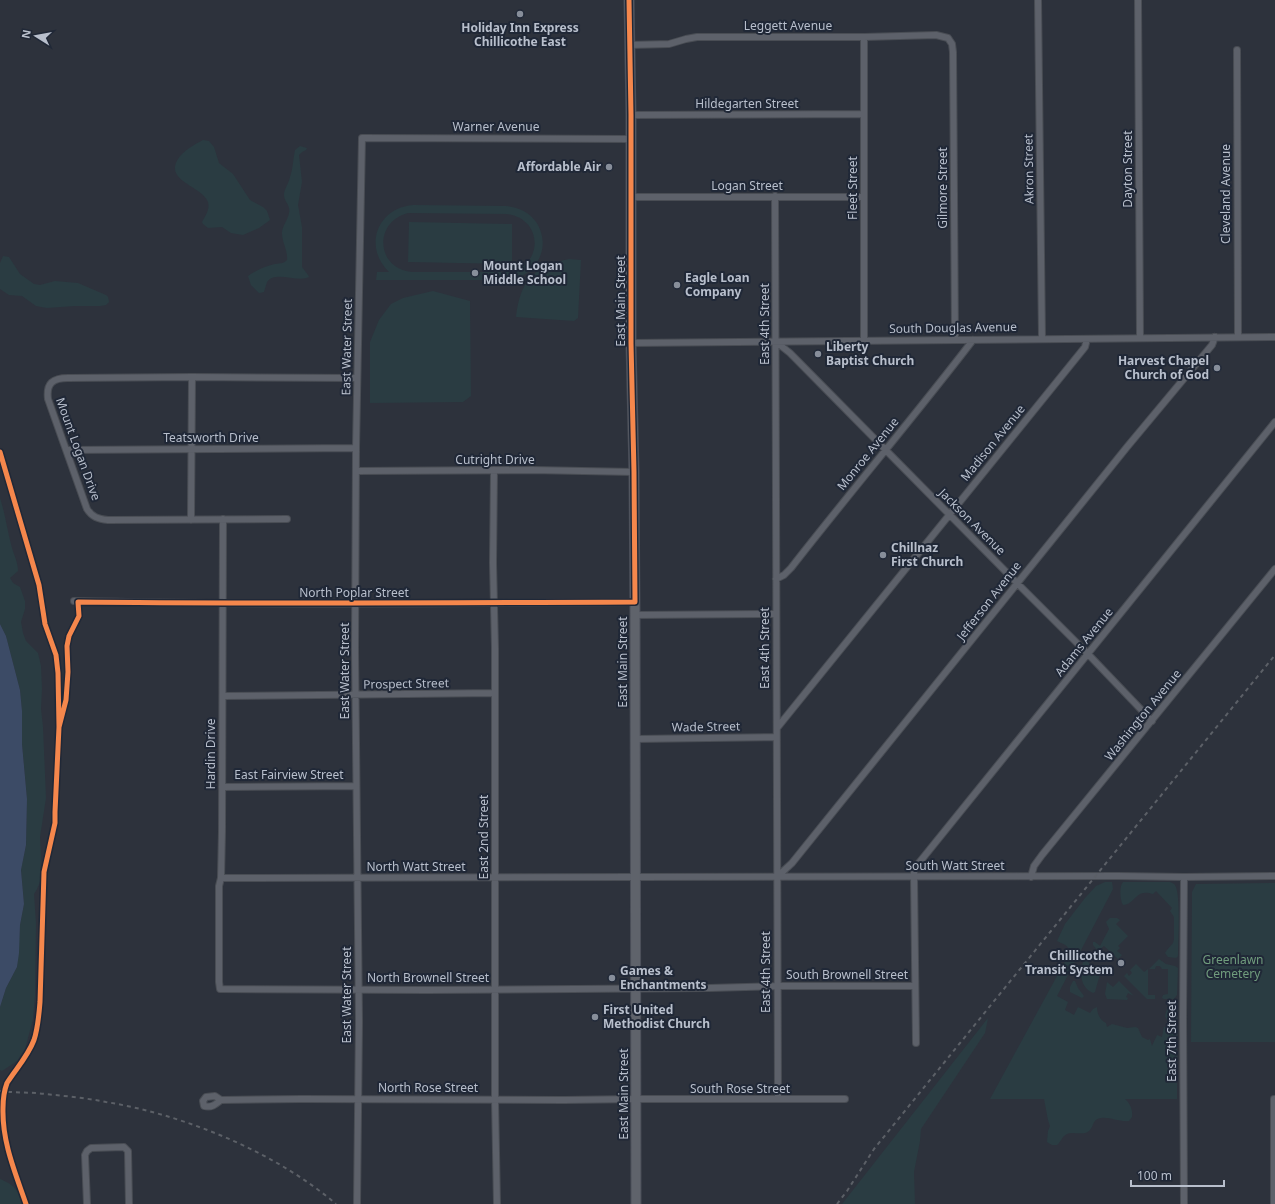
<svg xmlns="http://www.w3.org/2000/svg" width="1275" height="1204" font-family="'Noto Sans',sans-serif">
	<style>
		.green { fill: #2a3c42; fill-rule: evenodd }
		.water { fill: #3c4b66 }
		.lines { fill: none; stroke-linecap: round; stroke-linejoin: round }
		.minor-casing { stroke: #494d54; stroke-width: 8 }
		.primary-casing { stroke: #4b4f59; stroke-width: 11 }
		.minor { stroke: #5d616a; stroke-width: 6 }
		.primary { stroke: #5f636b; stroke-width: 9 }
		.rail { stroke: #5c6067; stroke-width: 2; stroke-dasharray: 4 4; stroke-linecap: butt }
		.cycleway-casing { stroke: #202837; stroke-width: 8 }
		.cycleway { stroke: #f5874c; stroke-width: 5 }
		.poi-dot { fill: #878e9a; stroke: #202837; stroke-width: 1.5 }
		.labels { text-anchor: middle; stroke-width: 4; stroke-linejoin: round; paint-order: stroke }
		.street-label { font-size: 12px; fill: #b8bfcc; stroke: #202837 }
		.poi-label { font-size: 12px; font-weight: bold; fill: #b8bfcc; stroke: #202837; text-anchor: start }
		.park-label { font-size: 12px; fill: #709c7d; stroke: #202837 }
	</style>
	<rect width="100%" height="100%" fill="#2d323c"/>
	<path class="green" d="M 203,140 L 209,141 L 214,147 L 219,163 L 233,174 L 250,200 L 263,207 L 267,211 L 270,220 L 259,228 L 243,235 L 231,233 L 222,227 L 208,228 L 203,224 L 202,222 C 206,215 210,209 208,202 C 202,186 164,181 178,159 C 183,151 195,144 203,140 Z
		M 300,146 L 307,148 L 306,150 L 302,152 L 299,155 L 302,182 L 298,205 L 302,227 L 302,267 L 308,275 L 309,277 C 298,283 275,270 267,282 C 266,285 265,289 264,292 L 259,293 L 251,285 L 248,276 C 257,270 265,266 275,264 C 281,263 283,264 287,260 C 288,250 282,243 282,233 C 282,226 288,220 289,213 C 291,205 284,202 284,195 C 284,189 289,183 290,177 C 293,169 293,159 295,150 Z
		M 413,205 L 506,206 C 552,210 556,269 511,280 L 376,280 L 377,272 L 389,272 C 363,247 377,208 413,205 ZM 408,213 L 506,214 C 542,217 545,264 510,272 L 412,272 C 376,269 373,222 408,213 Z
		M 409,222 L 512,224 L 512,264 L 408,262 Z
		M 3,256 L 9,257 L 20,274 L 34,284 L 40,285 L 55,281 L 78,283 L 106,295 L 108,297 L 109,302 L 106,305 L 100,306 L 75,306 L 47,308 L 36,306 L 22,296 L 9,295 L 0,289 L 0,263 Z
		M 569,259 L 581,260 L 578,318 L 574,321 L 516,317 C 520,281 534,266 569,259 Z
		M 433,291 L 470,301 L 471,396 L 463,402 L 370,403 L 370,342 L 379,320 L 391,304 L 403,298 Z
		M 0,498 C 5,513 7,529 11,544 C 13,554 18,561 18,571 L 10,578 L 13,583 L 20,587 L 25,601 L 25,609 L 21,622 L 23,633 L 26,641 L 38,653 L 41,666 L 42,689 L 41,709 L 43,727 L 46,798 L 40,837 L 41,856 L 40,882 L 37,889 L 34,894 L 36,924 L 35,996 L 33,1019 L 25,1049 L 17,1061 L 2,1071 L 0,1070 L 0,1007 L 6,988 L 17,967 L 20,925 L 24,904 L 21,869 L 26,845 L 27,799 L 22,744 L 22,711 L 20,690 L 6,636 L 0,624 Z
		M 1105,882 L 1112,882 L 1113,889 L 1057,996 L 1068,1002 L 1065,1010 L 1074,1015 L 1078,1007 L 1090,1013 L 1093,1009 L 1097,1007 C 1097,1014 1100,1020 1106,1023 L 1107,1027 L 1112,1024 L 1127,1028 L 1135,1027 L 1138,1028 L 1142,1037 L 1148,1040 L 1150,1039 L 1152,1046 L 1157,1035 L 1162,1037 L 1164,1027 L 1167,1027 L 1169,1024 L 1165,1016 L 1167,1008 C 1171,1005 1175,1008 1177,1011 L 1177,1099 L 1125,1099 C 1130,1103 1133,1110 1132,1117 L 1129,1121 C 1119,1122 1110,1117 1101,1118 C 1092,1119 1094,1127 1089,1131 C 1083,1136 1073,1131 1067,1134 C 1062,1136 1061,1142 1057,1145 L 1052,1145 L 1047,1142 L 1048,1131 L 1050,1126 L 1048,1120 L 1044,1099 L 990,1099 L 1069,954 C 1071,946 1063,944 1057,941 L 1065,924 L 1085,898 L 1096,886 Z
		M 1123,882 L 1170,882 C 1172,883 1173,883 1175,885 C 1181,894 1178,943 1178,956 L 1176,958 L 1168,957 L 1165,953 L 1167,950 L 1173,943 L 1174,939 L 1174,917 L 1170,911 L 1172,908 L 1156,891 L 1153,894 C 1135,888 1136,904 1123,905 C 1120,900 1119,886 1123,882 Z
		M 1275,883 L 1275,1042 L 1191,1042 L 1192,892 L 1196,884 Z
		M 1110,918 L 1117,918 L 1120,920 L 1116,924 L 1128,936 L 1118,946 L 1120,948 L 1117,951 L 1122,955 L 1118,959 L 1104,946 L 1098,951 L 1093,945 L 1093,942 L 1095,942 L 1100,946 L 1109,929 L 1106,922 Z
		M 1091,953 L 1094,956 L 1088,962 L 1100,974 L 1095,992 L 1093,993 C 1078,987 1078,965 1088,954 Z
		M 1159,959 L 1166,964 L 1175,966 L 1178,968 L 1177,995 L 1174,999 L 1164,999 L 1162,998 L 1163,995 L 1168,994 L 1168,969 L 1162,969 L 1160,966 L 1156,966 L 1155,969 L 1149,969 Z
		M 1136,964 L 1144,972 L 1148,969 L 1148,995 L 1155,995 L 1155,999 L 1147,999 L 1124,976 L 1127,973 L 1129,976 L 1132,973 L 1130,970 Z
		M 1073,981 L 1075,981 L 1078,988 L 1084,996 L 1082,998 L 1070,992 L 1070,987 Z
		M 1119,981 L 1134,996 L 1128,993 L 1126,997 L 1128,998 L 1127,1000 L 1107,999 L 1105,994 L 1107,982 L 1113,987 Z
		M 988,1018 L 985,1033 L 921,1129 L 920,1141 L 914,1172 L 915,1204 L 842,1204 Z
		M 0,1179 C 14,1185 18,1189 22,1204 L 0,1204 Z"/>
	<path class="water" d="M 0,624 L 6,636 L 20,690 L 22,711 L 22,744 L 27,799 L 26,845 L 21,870 L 24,904 L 20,925 L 19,953 L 17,967 L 6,988 L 0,1007 Z"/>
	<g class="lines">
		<g class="minor-casing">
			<path id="minor" d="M 1038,0 L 1042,338
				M 1138,0 L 1140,338
				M 864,37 L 864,340
				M 629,45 L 669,44 L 686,39 L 697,37 L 864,37 L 936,35 L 948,38 L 952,44 L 953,52 L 955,339
				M 1237,50 L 1238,337
				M 631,115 L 864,114
				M 775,196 L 778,1099
				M 631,197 L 864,197
				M 775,341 L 790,353 L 1017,583 L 1088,654 L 1152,721
				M 631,343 L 1275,337
				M 67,450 L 356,448
				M 494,470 L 493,563 L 495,648 L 495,1100 L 497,1204
				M 356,471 L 532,470 L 634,472
				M 223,519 L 222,831 L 221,878 L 219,886 L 219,982 L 220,989 L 427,990 L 709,988 L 777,986 L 914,986
				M 287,519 L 108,520 C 98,519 92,517 87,509 L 48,399 C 46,383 53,378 68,378 L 192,377 L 357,378
				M 191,520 L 192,377
				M 776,579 L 784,575 L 791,568 C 851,491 914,417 973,340
				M 74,601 C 261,605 448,603 635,602
				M 635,615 L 776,614
				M 223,696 L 494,693
				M 777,728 L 1085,347 L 1087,339
				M 635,739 L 776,737
				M 222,787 L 356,786
				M 778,876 L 792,863 L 1127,447 L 1212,345 L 1215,337
				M 1031,877 L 1034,866 L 1042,855 L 1275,569
				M 1184,877 L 1183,1017 L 1184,1204
				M 221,878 L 1118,876 L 1184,877 L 1275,876
				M 916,1043 L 914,877 L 914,869 L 1275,422
				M 1274,1099 L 1274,1204
				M 221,1100 C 215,1105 211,1108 204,1106 L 203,1101 L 206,1097 L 215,1096 L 221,1100 L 301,1099 L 564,1100 L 636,1099 L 845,1099
				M 87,1204 L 85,1155 L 87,1151 L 91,1148 L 124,1147 L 128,1151 L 129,1204
				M 357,1204 L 359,1022 L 355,649 L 356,448 L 362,138 L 631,139"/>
		</g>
		<g class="primary-casing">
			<path id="primary" d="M 629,0 L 631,115 L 631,343 L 634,472 L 635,615 L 636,1204"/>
		</g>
		<use href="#minor" class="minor"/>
		<use href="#primary" class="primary"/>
		<path class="rail" d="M 0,1091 C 15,1093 30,1092 45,1094 C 65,1096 86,1098 106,1102 C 185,1115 275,1152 336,1204
			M 837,1204 L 847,1191 L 874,1149 L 1275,655"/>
		<g class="cycleway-casing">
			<path id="cycleway" d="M 0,452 L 39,585 L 45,624 L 56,655 L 58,673 L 59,727 L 55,812 L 55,823 L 44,872 L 40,1002 C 39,1015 38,1028 34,1040 C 28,1056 16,1069 7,1083 C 4,1091 3,1100 3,1108 C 2,1142 15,1172 26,1204
				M 59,727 L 66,700 L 68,672 L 67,646 L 69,636 L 79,616 L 78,602 C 264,604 450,603 635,602 L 634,472 L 631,343 L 631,115 L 629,0"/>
		</g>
		<use href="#cycleway" class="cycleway"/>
	</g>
	<g class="poi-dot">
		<circle cx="520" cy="14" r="4"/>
		<circle cx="609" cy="167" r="4"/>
		<circle cx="475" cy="273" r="4"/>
		<circle cx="677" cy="285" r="4"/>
		<circle cx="818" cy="354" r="4"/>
		<circle cx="1217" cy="368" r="4"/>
		<circle cx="883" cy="555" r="4"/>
		<circle cx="1121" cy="963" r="4"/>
		<circle cx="612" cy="978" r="4"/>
		<circle cx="595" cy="1017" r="4"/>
	</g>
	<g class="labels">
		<g class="street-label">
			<text x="788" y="30">Leggett Avenue</text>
			<text x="747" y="108">Hildegarten Street</text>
			<text x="496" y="131">Warner Avenue</text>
			<text transform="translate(1029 169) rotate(-91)" y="4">Akron Street</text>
			<text transform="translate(1128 169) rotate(-90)" y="4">Dayton Street</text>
			<text x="747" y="190">Logan Street</text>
			<text transform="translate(853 188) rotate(-90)" y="4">Fleet Street</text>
			<text transform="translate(943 188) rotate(-90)" y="4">Gilmore Street</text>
			<text transform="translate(1226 194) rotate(-90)" y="4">Cleveland Avenue</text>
			<text transform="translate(621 301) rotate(-90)" y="4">East Main Street</text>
			<text transform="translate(765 324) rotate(-90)" y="4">East 4th Street</text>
			<text transform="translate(953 328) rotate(-1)" y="4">South Douglas Avenue</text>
			<text transform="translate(347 347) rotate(-89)" y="4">East Water Street</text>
			<text x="211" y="442">Teatsworth Drive</text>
			<text transform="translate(993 443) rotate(-51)" y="4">Madison Avenue</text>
			<text transform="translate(78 449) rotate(70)" y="4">Mount Logan Drive</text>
			<text transform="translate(868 454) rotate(-51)" y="4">Monroe Avenue</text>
			<text x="495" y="464">Cutright Drive</text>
			<text transform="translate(972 522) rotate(45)" y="4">Jackson Avenue</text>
			<text x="354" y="597">North Poplar Street</text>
			<text transform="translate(989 601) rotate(-52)" y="4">Jefferson Avenue</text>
			<text transform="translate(1084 642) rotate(-51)" y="4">Adams Avenue</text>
			<text transform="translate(765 648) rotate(-90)" y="4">East 4th Street</text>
			<text transform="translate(623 662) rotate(-90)" y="4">East Main Street</text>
			<text transform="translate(345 671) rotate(-90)" y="4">East Water Street</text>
			<text transform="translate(406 684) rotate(-1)" y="4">Prospect Street</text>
			<text transform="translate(1143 715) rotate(-51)" y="4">Washington Avenue</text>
			<text transform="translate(706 727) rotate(-1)" y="4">Wade Street</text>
			<text transform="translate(211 754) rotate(-90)" y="4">Hardin Drive</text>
			<text x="289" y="779">East Fairview Street</text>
			<text transform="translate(484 837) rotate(-90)" y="4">East 2nd Street</text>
			<text x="955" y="870">South Watt Street</text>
			<text x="416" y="871">North Watt Street</text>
			<text transform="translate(766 972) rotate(-90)" y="4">East 4th Street</text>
			<text x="847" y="979">South Brownell Street</text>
			<text x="428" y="982">North Brownell Street</text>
			<text transform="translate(347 995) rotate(-90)" y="4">East Water Street</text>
			<text transform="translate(1172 1041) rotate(-90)" y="4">East 7th Street</text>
			<text x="428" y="1092">North Rose Street</text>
			<text x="740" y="1093">South Rose Street</text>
			<text transform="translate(624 1094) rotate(-90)" y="4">East Main Street</text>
		</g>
		<g class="poi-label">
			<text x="520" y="32" text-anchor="middle">Holiday Inn Express<tspan x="520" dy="14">Chillicothe East</tspan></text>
			<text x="601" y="171" text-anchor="end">Affordable Air</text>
			<text x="483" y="270">Mount Logan<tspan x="483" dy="14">Middle School</tspan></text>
			<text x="685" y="282">Eagle Loan<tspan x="685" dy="14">Company</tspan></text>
			<text x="826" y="351">Liberty<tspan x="826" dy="14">Baptist Church</tspan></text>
			<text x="1209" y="365" text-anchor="end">Harvest Chapel<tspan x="1209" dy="14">Church of God</tspan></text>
			<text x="891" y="552">Chillnaz<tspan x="891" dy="14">First Church</tspan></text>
			<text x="1113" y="960" text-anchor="end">Chillicothe<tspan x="1113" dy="14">Transit System</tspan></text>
			<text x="620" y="975">Games &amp;<tspan x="620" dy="14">Enchantments</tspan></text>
			<text x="603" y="1014">First United<tspan x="603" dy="14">Methodist Church</tspan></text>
		</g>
		<g class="park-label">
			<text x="1233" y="964">Greenlawn<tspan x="1233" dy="14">Cemetery</tspan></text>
		</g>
	</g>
	<g transform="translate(36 36) rotate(281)" stroke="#202837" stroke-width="3" paint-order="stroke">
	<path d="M0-3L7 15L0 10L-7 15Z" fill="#b8bfcc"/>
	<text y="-6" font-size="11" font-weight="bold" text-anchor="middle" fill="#b8bfcc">N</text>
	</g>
	<path d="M1131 1180v6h93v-6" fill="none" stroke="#b8bfcc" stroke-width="2"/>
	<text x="1137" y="1180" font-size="12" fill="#b8bfcc" stroke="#202837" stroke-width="3" paint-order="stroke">100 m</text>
</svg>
